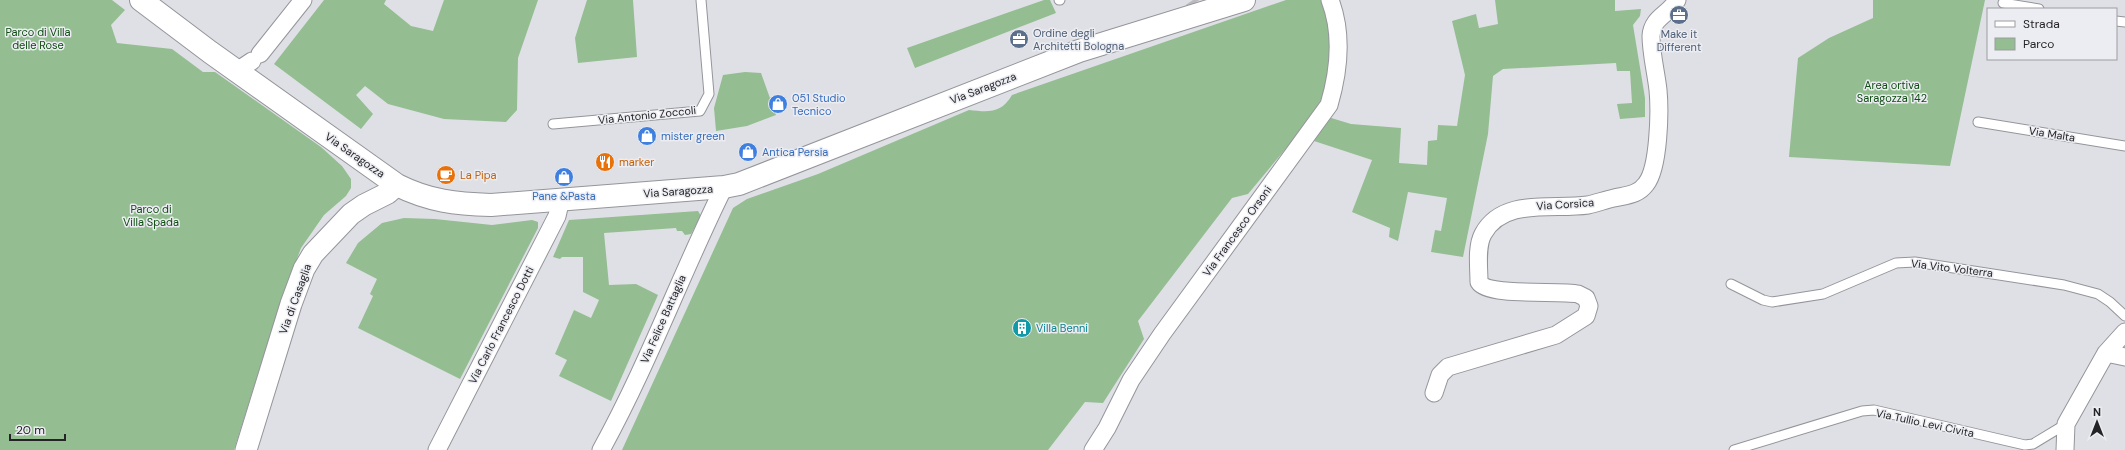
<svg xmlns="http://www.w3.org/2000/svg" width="2125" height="450" font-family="'DM Sans',sans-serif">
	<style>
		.green { fill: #94bd92 }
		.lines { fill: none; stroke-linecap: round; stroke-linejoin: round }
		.minor-tunnel { stroke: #bababf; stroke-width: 17; stroke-dasharray: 17 8; stroke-linecap: butt }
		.service-casing { stroke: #94959a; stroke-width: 11 }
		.minor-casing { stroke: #94959a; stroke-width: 19 }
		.tertiary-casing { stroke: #94959a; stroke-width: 23 }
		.primary-casing { stroke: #94959a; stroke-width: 24 }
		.service { stroke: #fff; stroke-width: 9 }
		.minor { stroke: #fff; stroke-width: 17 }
		.tertiary { stroke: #fff; stroke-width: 21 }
		.primary { stroke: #fff; stroke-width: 22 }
		.labels { text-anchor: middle; stroke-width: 3; stroke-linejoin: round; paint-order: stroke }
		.park-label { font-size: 11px; fill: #0d4b10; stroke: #ecedf2 }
		.service-label { font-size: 11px; fill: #4e5e75; stroke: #ecedf2; text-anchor: start }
		.street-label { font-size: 11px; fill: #242426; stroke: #ecedf2 }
		.shop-label { font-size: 11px; fill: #366cbe; stroke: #ecedf2; text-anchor: start }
		.food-label { font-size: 11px; fill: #c56008; stroke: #ecedf2; text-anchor: start }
		.culture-label { font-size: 11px; fill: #0d838f; stroke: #ecedf2; text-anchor: start }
	</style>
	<rect width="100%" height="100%" fill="#dfe0e5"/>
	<path class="green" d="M 0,0 L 112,0 L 125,10 L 111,25 L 117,43 L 172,49 L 203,72 L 215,72 L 321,147 L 342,166 L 351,179 L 351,188 L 346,196 L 324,215 L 301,248 L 280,304 L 234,450 L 0,450 Z
		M 324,0 L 386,0 L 384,4 L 411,26 L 433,31 L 444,0 L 538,0 L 518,58 L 517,110 L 506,122 L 444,119 L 388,104 L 365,86 L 356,95 L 373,114 L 361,129 L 274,64 Z
		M 587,0 L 633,0 L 637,57 L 578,63 L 575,38 Z
		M 1044,0 L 1050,0 L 1056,13 L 915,68 L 907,48 Z
		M 1286,0 L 1322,0 L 1328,23 L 1331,49 L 1325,94 L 1313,116 L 1248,194 L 1232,198 L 1138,321 L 1144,339 L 1103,403 L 1085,402 L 1048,450 L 622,450 L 733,208 L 747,199 L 818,174 L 969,110 C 988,112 1001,114 1012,95 Z
		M 1495,0 L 1615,0 L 1615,11 L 1641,9 L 1640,16 L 1633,25 L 1645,98 L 1645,117 L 1620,119 L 1617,104 L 1632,103 L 1630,71 L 1617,71 L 1616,63 L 1503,69 L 1493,76 L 1488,134 L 1463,257 L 1431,252 L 1435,230 L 1441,231 L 1447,198 L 1408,192 L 1398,241 L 1389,237 L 1390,228 L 1352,212 L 1372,160 L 1314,141 L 1328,117 L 1351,124 L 1401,128 L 1399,163 L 1427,165 L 1428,141 L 1437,140 L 1438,125 L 1457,126 L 1465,75 L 1452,21 L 1476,14 L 1479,28 L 1498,24 Z
		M 1873,0 L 1985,0 L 1950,166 L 1789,157 L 1798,58 L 1829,38 L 1873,18 Z
		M 745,72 L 761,73 L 776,115 L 747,126 L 716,131 L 714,108 L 723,75 Z
		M 698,211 L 701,216 L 691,234 L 685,235 L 682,231 L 677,231 L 676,228 L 604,233 L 609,285 L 636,284 L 658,295 L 611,401 L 559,376 L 567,360 L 555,354 L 574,310 L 591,318 L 599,300 L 583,292 L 583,257 L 562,257 L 560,259 L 553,257 L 569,220 Z
		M 404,218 L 435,219 L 492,225 L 532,220 L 538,222 L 538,228 L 460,379 L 358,328 L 373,296 L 370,294 L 377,279 L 346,263 L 358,243 L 382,223 Z"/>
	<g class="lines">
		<path class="minor-tunnel" d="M 1193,0 L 1195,3"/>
		<g class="service-casing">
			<path id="service" d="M 1059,0 L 1060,0
				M 2003,3 L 2039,9
				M 2116,21 L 2125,22
				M 1978,122 L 2125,146
				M 553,124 L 700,111 L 709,94 L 701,0
				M 1731,284 L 1763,300 L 1772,302 L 1823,294 L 1896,263 L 1915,262 L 2064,285 L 2098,294 L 2110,302 L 2125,316
				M 1734,450 L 1862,411 L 1874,410 L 2025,445 L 2033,444 L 2066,424"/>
		</g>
		<g class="minor-casing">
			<path id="minor" d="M 260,54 L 303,0
				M 237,71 L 252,61
				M 2106,353 L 2125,357
				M 1434,393 L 1440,375 L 1448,367 L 1556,335 L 1586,316 L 1589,306 L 1586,298 L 1578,294 C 1559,290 1488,297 1479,282 C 1479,268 1476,247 1483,234 C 1503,197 1553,210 1588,205 C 1597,203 1605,200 1614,198 C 1627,195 1638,195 1646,184 C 1659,168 1660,111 1658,90 C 1656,72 1651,53 1651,36 C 1652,17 1670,14 1677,0
				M 437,450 L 557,216 L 561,199
				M 601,450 C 648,365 681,274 724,187
				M 1093,450 L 1107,428 L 1131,380 L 1162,334 L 1329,105 C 1339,71 1343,34 1330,0
				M 2065,450 L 2066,424 L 2106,353 L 2125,332"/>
		</g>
		<g class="tertiary-casing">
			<path id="tertiary" d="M 246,450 L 291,304 L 304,269 L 313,254 L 351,214 L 364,205 L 388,193 L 397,185"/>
		</g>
		<g class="primary-casing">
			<path id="primary" d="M 141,0 L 210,52 L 397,185 C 429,201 456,204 491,205 L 724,187 L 739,184 L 1079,51 L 1244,0"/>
		</g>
		<use href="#service" class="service"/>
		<use href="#minor" class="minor"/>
		<use href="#tertiary" class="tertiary"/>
		<use href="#primary" class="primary"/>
	</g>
	<defs>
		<g id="office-disc" transform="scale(1)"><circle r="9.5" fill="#5c6f8a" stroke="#ecedf2"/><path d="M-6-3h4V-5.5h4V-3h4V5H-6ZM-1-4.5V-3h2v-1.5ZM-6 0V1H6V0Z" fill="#fff"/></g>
		<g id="shop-disc" transform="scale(1)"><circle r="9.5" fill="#3f7fe0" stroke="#ecedf2"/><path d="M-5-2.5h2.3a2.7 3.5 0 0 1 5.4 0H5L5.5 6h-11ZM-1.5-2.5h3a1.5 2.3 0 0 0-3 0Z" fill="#fff"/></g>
		<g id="restaurant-disc" transform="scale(1)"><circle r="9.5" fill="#e8710a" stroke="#ecedf2"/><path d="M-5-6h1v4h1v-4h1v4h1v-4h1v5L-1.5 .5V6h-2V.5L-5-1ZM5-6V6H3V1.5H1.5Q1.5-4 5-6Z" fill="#fff"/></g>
		<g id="cafe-disc" transform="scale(1)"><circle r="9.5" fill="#e8710a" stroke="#ecedf2"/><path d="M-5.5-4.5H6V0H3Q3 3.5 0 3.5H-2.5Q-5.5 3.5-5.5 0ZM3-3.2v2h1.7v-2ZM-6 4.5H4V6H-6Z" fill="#fff"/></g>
		<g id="building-disc" transform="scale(1)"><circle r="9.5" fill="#0f9aa8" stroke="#ecedf2"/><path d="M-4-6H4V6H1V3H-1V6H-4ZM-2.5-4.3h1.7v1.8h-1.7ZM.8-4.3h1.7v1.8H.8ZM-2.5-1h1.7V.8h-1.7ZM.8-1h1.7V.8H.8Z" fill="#fff"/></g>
	</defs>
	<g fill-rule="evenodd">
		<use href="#office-disc" x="1679" y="15"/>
		<use href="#office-disc" x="1019" y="39"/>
		<use href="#shop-disc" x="778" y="104"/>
		<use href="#shop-disc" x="647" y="136"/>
		<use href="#shop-disc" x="748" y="152"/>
		<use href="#restaurant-disc" x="605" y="162"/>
		<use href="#cafe-disc" x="446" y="175"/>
		<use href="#shop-disc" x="564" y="177"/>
		<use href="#building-disc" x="1022" y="328"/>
	</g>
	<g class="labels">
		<g class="park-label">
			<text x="38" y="36">Parco di Villa<tspan x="38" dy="13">delle Rose</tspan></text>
			<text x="1892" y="89">Area ortiva<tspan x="1892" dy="13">Saragozza 142</tspan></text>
			<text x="151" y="213">Parco di<tspan x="151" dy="13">Villa Spada</tspan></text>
		</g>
		<g class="service-label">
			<text x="1033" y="37">Ordine degli<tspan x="1033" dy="13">Architetti Bologna</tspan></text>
			<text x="1679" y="38" text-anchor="middle">Make it<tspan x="1679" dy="13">Different</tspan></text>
		</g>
		<g class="street-label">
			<text transform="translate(983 88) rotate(-21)" y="4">Via Saragozza</text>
			<text transform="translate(647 115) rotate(-6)" y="4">Via Antonio Zoccoli</text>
			<text transform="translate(2052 134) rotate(9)" y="4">Via Malta</text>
			<text transform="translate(355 155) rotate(35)" y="4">Via Saragozza</text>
			<text transform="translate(678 191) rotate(-4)" y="4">Via Saragozza</text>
			<text transform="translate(1565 204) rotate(-4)" y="4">Via Corsica</text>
			<text transform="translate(1237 231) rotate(-54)" y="4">Via Francesco Orsoni</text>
			<text transform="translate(1952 268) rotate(7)" y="4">Via Vito Volterra</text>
			<text transform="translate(295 299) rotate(-70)" y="4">Via di Casaglia</text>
			<text transform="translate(663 319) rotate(-66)" y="4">Via Felice Battaglia</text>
			<text transform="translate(501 325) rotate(-63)" y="4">Via Carlo Francesco Dotti</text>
			<text transform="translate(1925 423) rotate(12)" y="4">Via Tullio Levi Civita</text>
		</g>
		<g class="shop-label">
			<text x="792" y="102">051 Studio<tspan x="792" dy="13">Tecnico</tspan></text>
			<text x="661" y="140">mister green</text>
			<text x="762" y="156">Antica Persia</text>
			<text x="564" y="200" text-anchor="middle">Pane &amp;Pasta</text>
		</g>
		<g class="food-label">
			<text x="619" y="166">marker</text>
			<text x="460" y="179">La Pipa</text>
		</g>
		<g class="culture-label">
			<text x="1036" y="332">Villa Benni</text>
		</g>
	</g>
	<rect x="1987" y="8" width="130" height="52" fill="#ecedf2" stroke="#9c9da0"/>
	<rect x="1995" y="21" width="20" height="6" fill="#ffffff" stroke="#9c9da0"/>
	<text x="2023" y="28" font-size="12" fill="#242426">Strada</text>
	<rect x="1995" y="38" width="20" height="12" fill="#94bd92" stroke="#9c9da0"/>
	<text x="2023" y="48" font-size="12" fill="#242426">Parco</text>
	<g transform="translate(2097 422)" stroke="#ecedf2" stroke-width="3" paint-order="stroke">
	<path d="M0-3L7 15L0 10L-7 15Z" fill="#242426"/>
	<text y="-6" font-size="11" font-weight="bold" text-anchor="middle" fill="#242426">N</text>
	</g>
	<path d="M10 434v6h55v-6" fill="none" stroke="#242426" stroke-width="2"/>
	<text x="16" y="434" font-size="12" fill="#242426" stroke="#ecedf2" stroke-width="3" paint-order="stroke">20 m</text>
</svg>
